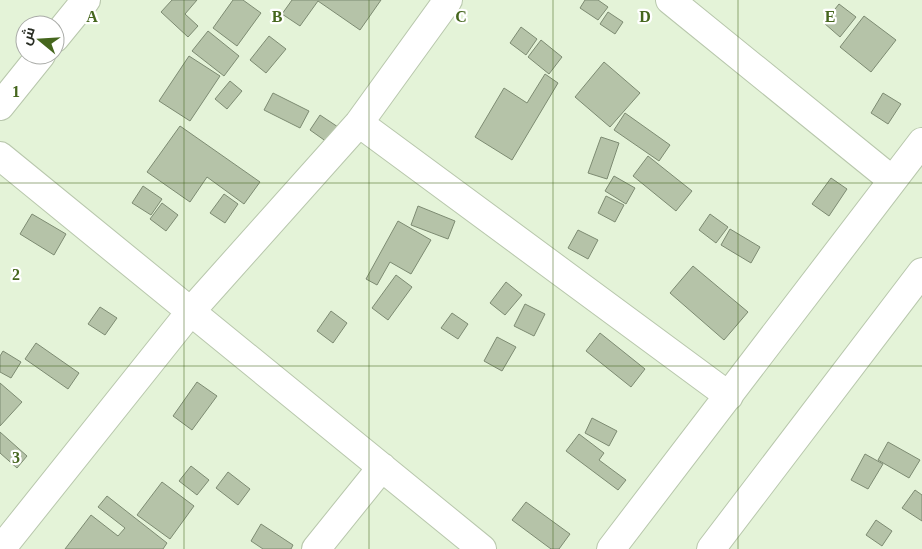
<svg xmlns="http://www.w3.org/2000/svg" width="922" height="549" font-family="'Times New Roman',Cairo,serif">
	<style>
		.building { fill: #b5c3a8; stroke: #7d8b72 }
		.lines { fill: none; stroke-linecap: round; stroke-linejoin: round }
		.street-casing { stroke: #b8c7ac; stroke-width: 30 }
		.street { stroke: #fff; stroke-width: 28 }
		.grid { fill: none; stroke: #45661d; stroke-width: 1; stroke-opacity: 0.55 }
		.grid-label { font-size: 16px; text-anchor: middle; font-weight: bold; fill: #45661d; stroke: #fff; stroke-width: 4.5; stroke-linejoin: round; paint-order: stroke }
	</style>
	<rect width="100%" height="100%" fill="#e4f3d8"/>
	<path class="building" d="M 172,0 L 197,0 L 185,14 L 198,26 L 188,37 L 161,12 Z
		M 233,0 L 243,0 L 261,13 L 237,46 L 213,28 Z
		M 292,0 L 381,0 L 360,30 L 318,1 L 300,26 L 282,14 Z
		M 585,0 L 598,0 L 608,7 L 598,20 L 580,8 Z
		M 839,4 L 856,17 L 840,37 L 824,23 Z
		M 608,12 L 623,22 L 615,34 L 600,24 Z
		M 864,16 L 896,40 L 871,72 L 840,47 Z
		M 521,27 L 537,39 L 526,55 L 510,43 Z
		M 208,31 L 239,56 L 224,76 L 192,51 Z
		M 269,36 L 286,49 L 266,73 L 250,60 Z
		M 541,40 L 562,57 L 549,74 L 528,57 Z
		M 189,56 L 220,76 L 190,121 L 159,101 Z
		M 604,62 L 640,93 L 610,127 L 575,97 Z
		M 545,74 L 558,83 L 512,160 L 475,137 L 504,88 L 527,103 Z
		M 230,81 L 242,91 L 227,109 L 215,99 Z
		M 273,93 L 309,111 L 300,128 L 264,110 Z
		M 883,93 L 901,104 L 888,124 L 871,113 Z
		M 625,113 L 670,145 L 659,161 L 614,130 Z
		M 320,115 L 338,127 L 327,142 L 310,130 Z
		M 180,126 L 260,182 L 244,204 L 207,177 L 190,202 L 147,172 Z
		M 601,137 L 619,143 L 607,179 L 588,173 Z
		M 648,156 L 692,191 L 676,211 L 633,176 Z
		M 614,176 L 635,188 L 626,204 L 605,191 Z
		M 831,178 L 847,189 L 829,216 L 812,204 Z
		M 143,186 L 162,199 L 151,215 L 132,203 Z
		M 224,194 L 238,204 L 225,223 L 210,213 Z
		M 606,196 L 624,205 L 615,222 L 598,213 Z
		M 162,203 L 178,215 L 166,231 L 150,219 Z
		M 418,206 L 455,221 L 448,239 L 411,225 Z
		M 32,214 L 66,234 L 54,255 L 20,234 Z
		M 710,214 L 728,227 L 716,243 L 699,230 Z
		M 398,221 L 431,240 L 411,274 L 390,262 L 377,285 L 366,279 Z
		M 730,229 L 760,247 L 751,263 L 721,245 Z
		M 578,230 L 598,240 L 588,259 L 568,248 Z
		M 693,266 L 748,312 L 724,340 L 670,293 Z
		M 396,275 L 412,287 L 388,320 L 372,308 Z
		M 506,282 L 522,295 L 505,315 L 490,303 Z
		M 525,304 L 545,314 L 534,336 L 514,326 Z
		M 100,307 L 117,318 L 105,335 L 88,324 Z
		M 331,311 L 347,323 L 333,343 L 317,331 Z
		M 452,313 L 468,324 L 458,339 L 441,328 Z
		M 600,333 L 645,369 L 631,387 L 586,351 Z
		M 497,337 L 516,347 L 502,371 L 484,361 Z
		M 36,343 L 79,373 L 68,389 L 25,359 Z
		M 3,351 L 21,362 L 11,378 L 0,372 L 0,356 Z
		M 197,382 L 217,396 L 192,430 L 173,416 Z
		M 0,383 L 22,402 L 0,426 Z
		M 592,418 L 617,431 L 609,446 L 585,433 Z
		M 0,432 L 27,456 L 17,468 L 0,453 Z
		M 579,434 L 604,453 L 599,460 L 626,480 L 618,490 L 566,451 Z
		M 888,442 L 920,460 L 909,478 L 878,460 Z
		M 865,454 L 883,464 L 868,489 L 851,480 Z
		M 191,466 L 209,480 L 197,495 L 179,481 Z
		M 228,472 L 250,489 L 238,505 L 216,488 Z
		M 162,482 L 194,506 L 170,539 L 137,515 Z
		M 915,490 L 922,495 L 922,521 L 902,508 Z
		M 107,496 L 167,543 L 163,549 L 65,549 L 91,515 L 118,536 L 125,528 L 98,507 Z
		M 526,502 L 570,534 L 559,549 L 551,549 L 512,520 Z
		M 876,520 L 892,531 L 882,546 L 866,535 Z
		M 261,524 L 293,545 L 291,549 L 263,549 L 251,541 Z"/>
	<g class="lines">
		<g class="street-casing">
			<path id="street" d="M 670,0 L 892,180
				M 55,38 L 86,0
				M 0,106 L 41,55
				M 359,123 L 729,396
				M 0,156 L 482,549
				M 1,549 L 191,311 L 359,123 L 448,0
				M 316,549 L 382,467
				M 611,549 L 922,142
				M 711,549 L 922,272"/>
		</g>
		<use href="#street" class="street"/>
	</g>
	<path class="grid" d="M 184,0 L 184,549M 369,0 L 369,549M 553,0 L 553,549M 738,0 L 738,549M 0,183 L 922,183M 0,366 L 922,366"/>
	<g class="grid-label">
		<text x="92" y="22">A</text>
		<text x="277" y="22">B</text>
		<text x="461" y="22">C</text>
		<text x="645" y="22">D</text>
		<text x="830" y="22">E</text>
		<text x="16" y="97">1</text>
		<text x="16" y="280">2</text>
		<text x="16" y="463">3</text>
	</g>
	<g transform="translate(40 40) rotate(288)"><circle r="24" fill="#ffffff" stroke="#a9aba7"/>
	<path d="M0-4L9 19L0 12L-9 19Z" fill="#45661d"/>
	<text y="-8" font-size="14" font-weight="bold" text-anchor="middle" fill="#282d23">ش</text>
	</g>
</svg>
